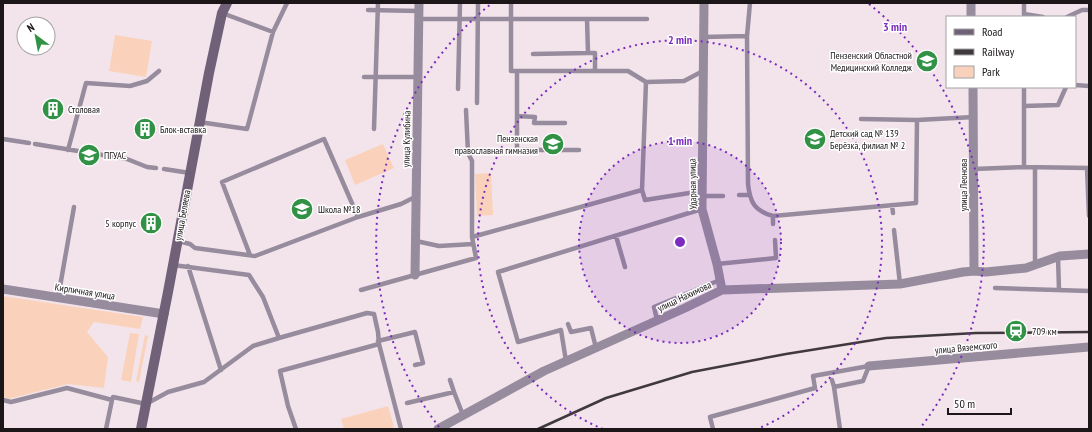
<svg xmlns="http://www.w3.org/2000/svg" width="1092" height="432" font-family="'PT Sans Narrow',sans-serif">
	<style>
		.green { fill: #fad2bb }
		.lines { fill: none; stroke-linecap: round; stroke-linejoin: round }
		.service { stroke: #978c9d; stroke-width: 4.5 }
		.minor { stroke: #978c9d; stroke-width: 9 }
		.secondary { stroke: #706078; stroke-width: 10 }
		.rail { stroke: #3f383c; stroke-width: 2.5 }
		.ring { fill: none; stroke: #7b2cbf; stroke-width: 2; stroke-dasharray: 2 4 }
		.labels { text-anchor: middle; stroke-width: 3; stroke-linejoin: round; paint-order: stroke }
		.poi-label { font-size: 10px; fill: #1c1619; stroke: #fff; text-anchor: start }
		.street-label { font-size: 10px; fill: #1c1619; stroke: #fff }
		.centre { fill: #7b2cbf; stroke: #fff; stroke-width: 2 }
		.ring-label { font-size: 12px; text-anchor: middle; font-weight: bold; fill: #7b2cbf; stroke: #fff; stroke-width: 3; stroke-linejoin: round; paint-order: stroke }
	</style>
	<rect width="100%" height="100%" fill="#f3e4eb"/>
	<path class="green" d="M 115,35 L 152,41 L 146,77 L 109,71 Z
		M 383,144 L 394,168 L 355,185 L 345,160 Z
		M 491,173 L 493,215 L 477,216 L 475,174 Z
		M 3,296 L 143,317 L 140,329 L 94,322 L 87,332 L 108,357 L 104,388 L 68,384 L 8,399 L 3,396 Z
		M 130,333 L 139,334 L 131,382 L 121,380 Z
		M 145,335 L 148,336 L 139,382 L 136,381 Z
		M 388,406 L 394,427 L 388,429 L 344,429 L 341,419 Z"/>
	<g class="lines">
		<path class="service" d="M 511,3 L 511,71 L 628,71 L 646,82
			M 368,10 L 419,11
			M 222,13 L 273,32 L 287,3
			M 1024,14 L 1043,17
			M 1024,15 L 1024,3
			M 1067,17 L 1082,10 L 1089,10
			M 419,19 L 647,19
			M 587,19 L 588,53 L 595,53 L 595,71
			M 747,36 L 748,184 C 750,203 755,211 773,216 L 916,203 L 917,120 L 974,117
			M 703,37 L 747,36 L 750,3
			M 533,54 L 588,53
			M 517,71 L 517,150 L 579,150
			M 364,77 L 418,77
			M 1075,85 L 1089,86
			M 458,89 L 460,3
			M 477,103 L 478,3
			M 1024,106 L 1058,105 L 1066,87
			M 466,110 L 468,153 L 472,161 L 472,237
			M 517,116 L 535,117 L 534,123 L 565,123
			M 861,119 L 917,120
			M 199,122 L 247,129 L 273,32
			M 374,129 L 378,3
			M 3,139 L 29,143
			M 35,144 L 127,159 L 147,167 L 156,168
			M 68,150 L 86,83 L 130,86 L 147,81 L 159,71
			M 1024,167 L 1089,168
			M 1087,168 L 1089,216
			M 164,169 L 190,173
			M 974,169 L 1024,167 L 1024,87
			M 642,190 L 646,82 L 684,81 L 703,71
			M 739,195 L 749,195
			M 702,196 L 723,196
			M 892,205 L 893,213
			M 773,216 L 773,224
			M 894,230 L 900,284
			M 616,236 L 625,267
			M 178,241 L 190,244 L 195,248 L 255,256 L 358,217 L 401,204 L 417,196
			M 416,241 L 439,246 L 473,244
			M 250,255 L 222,182 L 324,139 L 358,217
			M 1058,257 L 1059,290
			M 717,264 L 776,258 L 775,240
			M 173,265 L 249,275 L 263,297 L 279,338 L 367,313 L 374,314 L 378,332 L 379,344
			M 1035,265 L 1035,167
			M 188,266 L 221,370
			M 995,288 L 1089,291
			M 361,290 L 476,258 L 472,237 L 642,190 L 645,200 L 702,191
			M 58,298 L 74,207
			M 657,320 L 654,307 L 720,280
			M 568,324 L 571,332 L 591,328 L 596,348
			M 378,341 L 415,332 L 423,363 L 415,365
			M 566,361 L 561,330 L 518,342 L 498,272 L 702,209
			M 450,380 L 454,392
			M 832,380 L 834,387
			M 3,400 L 11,402 L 67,388 L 112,400 L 113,397 L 146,404 L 168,392 L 204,382 L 253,346 L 279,338
			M 407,403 L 454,392 L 463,415
			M 106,429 L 112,400
			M 296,429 L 288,406 L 280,371 L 379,344 L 401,429
			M 713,429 L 710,417 L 815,388 L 813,376 L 869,366
			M 840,429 L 834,387 L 863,381 L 869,366"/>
		<path class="minor" d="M 704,3 L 702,209 L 717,264 L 722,290
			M 971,3 L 971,17
			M 974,271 L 986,272 L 1026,268 L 1060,256 L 1089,254
			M 415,275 L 419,3
			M 3,289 L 164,314
			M 869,366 L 1089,347
			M 438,429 L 544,371 L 685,308 L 722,290 L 900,284 L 963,272 L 974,271 L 973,87"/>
		<path class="secondary" d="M 141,429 L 168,292 L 209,73 L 222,13 L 227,3"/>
		<path class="rail" d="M 538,429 L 606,398 L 692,372 L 786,354 L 886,338 L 976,333 L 1089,332"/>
	</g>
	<circle cx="680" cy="242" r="101" fill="#7b2cbf" fill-opacity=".12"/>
	<g class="ring">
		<circle cx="680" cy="242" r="101"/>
		<path d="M603 429A202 202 0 1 1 757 429"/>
		<path d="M439 427A304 304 0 0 1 491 4M869 4A304 304 0 0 1 921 427"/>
	</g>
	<defs>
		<g id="university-disc" transform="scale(1.15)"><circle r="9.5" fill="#319245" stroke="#fff"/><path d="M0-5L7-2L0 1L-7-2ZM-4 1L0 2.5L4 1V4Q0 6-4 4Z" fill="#fff"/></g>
		<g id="building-disc" transform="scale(1.15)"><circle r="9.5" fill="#319245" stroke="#fff"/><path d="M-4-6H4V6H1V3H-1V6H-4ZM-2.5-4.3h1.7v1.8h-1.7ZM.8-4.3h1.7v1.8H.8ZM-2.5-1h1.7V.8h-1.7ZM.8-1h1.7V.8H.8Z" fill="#fff"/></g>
		<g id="school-disc" transform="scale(1.15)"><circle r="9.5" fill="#319245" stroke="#fff"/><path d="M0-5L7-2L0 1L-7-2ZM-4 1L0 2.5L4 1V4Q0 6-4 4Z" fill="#fff"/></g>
		<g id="station-disc" transform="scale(1.15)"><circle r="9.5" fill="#319245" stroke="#fff"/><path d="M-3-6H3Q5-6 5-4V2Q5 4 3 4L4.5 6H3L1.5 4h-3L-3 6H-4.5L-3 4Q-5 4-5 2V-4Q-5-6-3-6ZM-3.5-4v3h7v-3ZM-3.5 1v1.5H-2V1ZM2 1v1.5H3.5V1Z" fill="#fff"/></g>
	</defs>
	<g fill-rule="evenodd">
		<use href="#university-disc" x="927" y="61"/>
		<use href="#building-disc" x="53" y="109"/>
		<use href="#building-disc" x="145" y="129"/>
		<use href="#school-disc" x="815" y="139"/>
		<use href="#school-disc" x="553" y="144"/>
		<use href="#university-disc" x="89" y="155"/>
		<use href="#school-disc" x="302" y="209"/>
		<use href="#building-disc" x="151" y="223"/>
		<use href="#station-disc" x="1016" y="331"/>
	</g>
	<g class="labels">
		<g class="poi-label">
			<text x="912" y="59" text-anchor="end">Пензенский Областной<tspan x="912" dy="12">Медицинский Колледж</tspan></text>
			<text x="68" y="113">Столовая</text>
			<text x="160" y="133">Блок-вставка</text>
			<text x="830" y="137">Детский сад № 139<tspan x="830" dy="12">Берёзка, филиал № 2</tspan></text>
			<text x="538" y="142" text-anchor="end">Пензенская<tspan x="538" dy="12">православная гимназия</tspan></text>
			<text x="104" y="159">ПГУАС</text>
			<text x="318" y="213">Школа №18</text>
			<text x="136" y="227" text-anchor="end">5 корпус</text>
			<text x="1032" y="335">709 км</text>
		</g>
		<g class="street-label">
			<text transform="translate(406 139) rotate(-89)" y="4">улица Кулибина</text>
			<text transform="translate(692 184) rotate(-91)" y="4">Ударная улица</text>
			<text transform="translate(963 185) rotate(-90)" y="4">улица Леонова</text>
			<text transform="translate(182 215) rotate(-80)" y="4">улица Беляева</text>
			<text transform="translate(85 291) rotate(9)" y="4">Кирпичная улица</text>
			<text transform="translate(684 296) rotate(-25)" y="4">улица Нахимова</text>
			<text transform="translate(966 347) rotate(-5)" y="4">улица Вяземского</text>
		</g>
	</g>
	<circle cx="680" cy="242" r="6" class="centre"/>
	<g class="ring-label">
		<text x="895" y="31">3 min</text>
		<text x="680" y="44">2 min</text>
		<text x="680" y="145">1 min</text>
	</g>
	<rect width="1092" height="432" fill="none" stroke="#1c1619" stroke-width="8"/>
	<rect x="946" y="16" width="130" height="72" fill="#ffffff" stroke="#a4a2a3"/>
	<rect x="954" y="29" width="20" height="6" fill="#706078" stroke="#a4a2a3"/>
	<text x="982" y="36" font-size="12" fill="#1c1619">Road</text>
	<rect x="954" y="49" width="20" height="6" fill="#3f383c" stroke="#a4a2a3"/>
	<text x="982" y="56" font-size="12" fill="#1c1619">Railway</text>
	<rect x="954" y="66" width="20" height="12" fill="#fad2bb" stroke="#a4a2a3"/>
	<text x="982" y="76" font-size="12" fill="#1c1619">Park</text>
	<g transform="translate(36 36) rotate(328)"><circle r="19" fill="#ffffff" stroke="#a4a2a3"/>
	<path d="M0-3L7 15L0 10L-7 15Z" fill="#319245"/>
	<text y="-6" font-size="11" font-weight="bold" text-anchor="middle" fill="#1c1619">N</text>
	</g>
	<path d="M948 408v6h63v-6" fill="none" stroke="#1c1619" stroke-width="2"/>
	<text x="954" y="408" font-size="12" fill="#1c1619" stroke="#ffffff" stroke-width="3" paint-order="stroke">50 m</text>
</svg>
